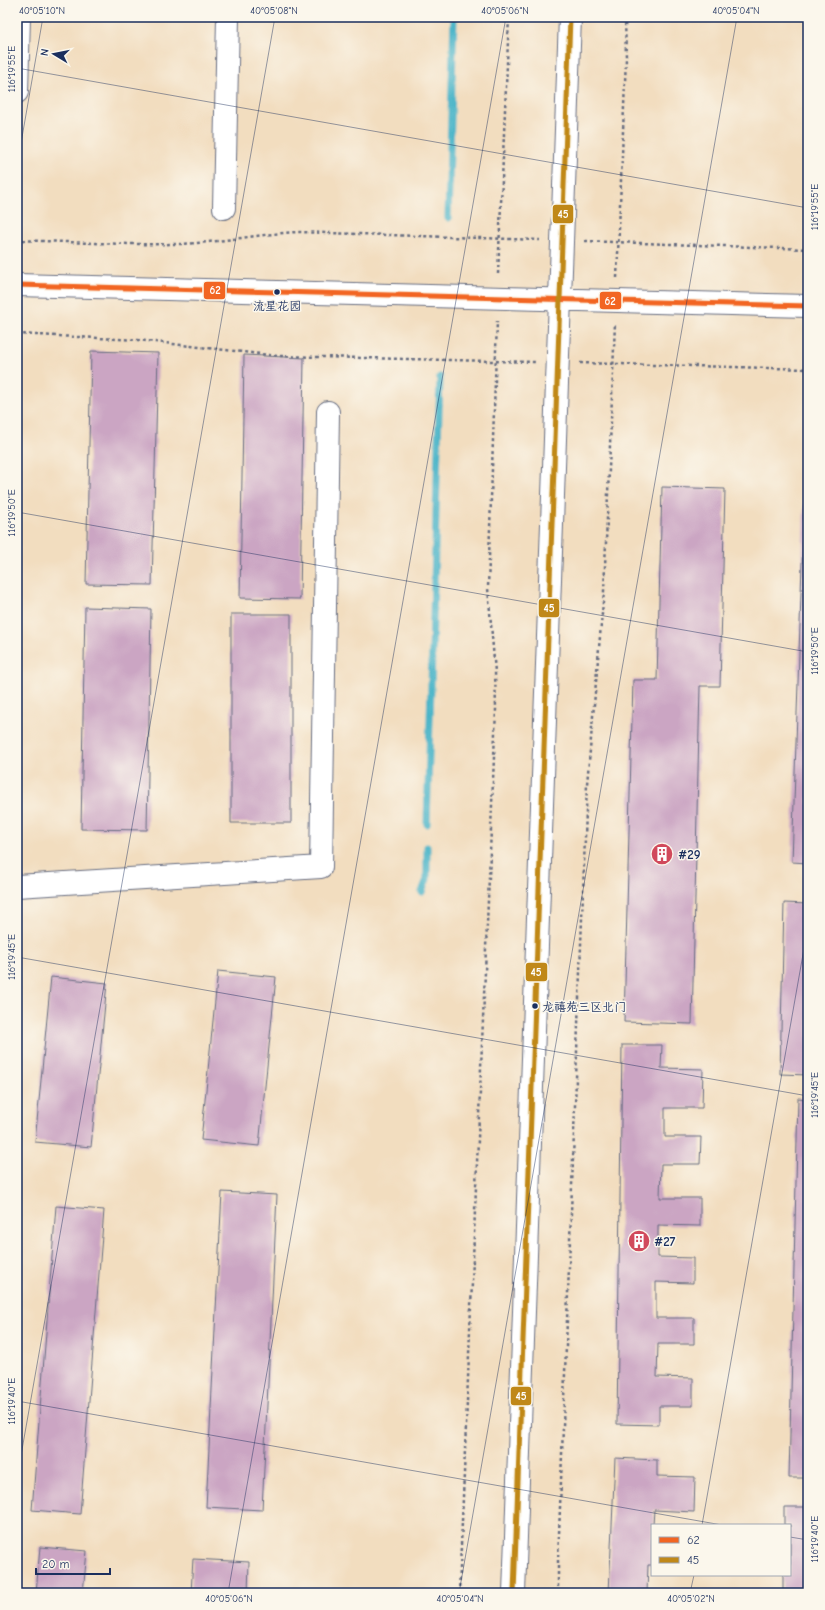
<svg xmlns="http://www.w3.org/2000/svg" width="825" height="1610" font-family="'Comic Neue','LXGW WenKai TC',sans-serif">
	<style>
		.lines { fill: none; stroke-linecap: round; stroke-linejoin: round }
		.stream { stroke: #4ab4c8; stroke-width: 7 }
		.building { fill: #cba5c3 }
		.minor-casing { stroke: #666c80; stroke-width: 24 }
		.path { stroke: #666c80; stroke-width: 2.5; stroke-dasharray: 3 3; stroke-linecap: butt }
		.minor { stroke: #fff; stroke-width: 22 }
		.bus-1-casing { stroke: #fbf7ec; stroke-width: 8 }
		.bus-2-casing { stroke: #fbf7ec; stroke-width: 8 }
		.bus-1 { stroke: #f26522; stroke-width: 5 }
		.bus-2 { stroke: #c08818; stroke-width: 5 }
		.ticks { fill: none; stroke: #1b2f5e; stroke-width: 1; stroke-opacity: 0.45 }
		.bus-dot { fill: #1b2f5e; stroke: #fbf7ec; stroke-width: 1.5 }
		.labels { text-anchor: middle; stroke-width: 3; stroke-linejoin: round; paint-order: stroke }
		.bus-label { font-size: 12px; fill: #1b2f5e; stroke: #fbf7ec }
		.poi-label { font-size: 13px; font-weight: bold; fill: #1b2f5e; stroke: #fbf7ec; text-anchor: start }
		.line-badge { stroke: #fbf7ec; stroke-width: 1.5 }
		.badge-label { font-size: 11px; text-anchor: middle; font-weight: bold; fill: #fff }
		.neatline { fill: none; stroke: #1b2f5e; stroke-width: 1.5 }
		.ticks-label { font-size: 10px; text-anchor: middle; fill: #1b2f5e }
	</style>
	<rect width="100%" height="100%" fill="#fbf7ec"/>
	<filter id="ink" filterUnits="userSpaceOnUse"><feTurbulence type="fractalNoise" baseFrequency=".025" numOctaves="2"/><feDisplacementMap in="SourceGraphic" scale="8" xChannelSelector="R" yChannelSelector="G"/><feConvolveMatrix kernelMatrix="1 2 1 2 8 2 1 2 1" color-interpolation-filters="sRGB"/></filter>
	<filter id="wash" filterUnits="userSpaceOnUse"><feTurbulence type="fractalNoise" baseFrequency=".012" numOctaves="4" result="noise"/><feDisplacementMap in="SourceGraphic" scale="16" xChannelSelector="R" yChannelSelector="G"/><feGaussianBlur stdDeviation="0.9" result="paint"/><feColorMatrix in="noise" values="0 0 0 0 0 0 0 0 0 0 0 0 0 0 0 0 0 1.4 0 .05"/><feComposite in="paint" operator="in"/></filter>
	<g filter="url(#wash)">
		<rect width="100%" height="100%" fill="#f2ddbf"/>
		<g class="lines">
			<path class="stream" d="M 448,218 L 454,17
				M 427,824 L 440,377
				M 422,892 L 427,879 L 427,847"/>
		</g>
		<g id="blocks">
			<path class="building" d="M 91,351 L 158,353 L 152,585 L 86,584 Z
				M 244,355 L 304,358 L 300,599 L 240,598 Z
				M 662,487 L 725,489 L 720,686 L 700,686 L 692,1024 L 624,1022 L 633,680 L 657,680 Z
				M 804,505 L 808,505 L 808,863 L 792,862 Z
				M 85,607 L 151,609 L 147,830 L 81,829 Z
				M 231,614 L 291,614 L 291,823 L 231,823 Z
				M 784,903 L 808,904 L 808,1075 L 780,1074 Z
				M 218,971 L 276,977 L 259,1146 L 201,1140 Z
				M 51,977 L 107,983 L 91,1147 L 35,1142 Z
				M 622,1045 L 662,1045 L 661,1068 L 703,1069 L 702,1108 L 665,1108 L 665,1137 L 701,1137 L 700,1164 L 661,1164 L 660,1198 L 700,1198 L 700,1226 L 658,1225 L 658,1257 L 693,1258 L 693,1283 L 656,1282 L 656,1318 L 694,1318 L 694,1344 L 658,1344 L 657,1377 L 693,1378 L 693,1406 L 659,1406 L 659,1425 L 617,1424 Z
				M 798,1098 L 808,1099 L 808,1478 L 789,1478 Z
				M 222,1192 L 277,1195 L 262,1510 L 206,1507 Z
				M 56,1206 L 104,1210 L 80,1514 L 32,1510 Z
				M 615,1458 L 657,1460 L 657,1476 L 695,1477 L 694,1512 L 654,1510 L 653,1525 L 652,1525 L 652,1565 L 648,1565 L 647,1593 L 609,1593 Z
				M 784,1507 L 808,1507 L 808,1593 L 783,1593 L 783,1575 L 790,1575 L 790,1525 L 784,1525 Z
				M 40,1547 L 87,1551 L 83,1593 L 36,1593 Z
				M 193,1559 L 249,1562 L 248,1593 L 191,1593 Z"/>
		</g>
	</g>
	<g filter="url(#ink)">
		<use href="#blocks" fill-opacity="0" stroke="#666c80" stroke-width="1"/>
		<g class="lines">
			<g class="minor-casing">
				<path id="minor" d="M 17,92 L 19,17
					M 224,208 L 228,17
					M 17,285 L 808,306
					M 17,886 L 321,867 L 328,412
					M 514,1593 L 570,17"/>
			</g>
			<path class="path" d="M 17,240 C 70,242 124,245 178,244 C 218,243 258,234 298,232 L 540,240
				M 585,241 L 808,249
				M 498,274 L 509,17
				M 617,278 L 626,58 L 625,17
				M 17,334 L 138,340 L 278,356 L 535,362
				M 580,363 L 808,369
				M 459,1593 L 496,709 L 495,672 L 488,588 L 497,321
				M 558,1593 L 558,1561 L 587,784 L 604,591 L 615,323"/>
			<use href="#minor" class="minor"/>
			<g class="bus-1-casing">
				<path id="bus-1" d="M 17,285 L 808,306"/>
			</g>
			<g class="bus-2-casing">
				<path id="bus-2" d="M 514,1593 L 570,17"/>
			</g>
			<use href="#bus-1" class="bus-1"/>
			<use href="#bus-2" class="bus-2"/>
		</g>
	</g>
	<path class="ticks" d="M 17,68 L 808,208M 17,166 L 43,17M 17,512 L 808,652M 17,957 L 808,1096M 17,1401 L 722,1525M 17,1478 L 275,17M 702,1525 L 808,926M 790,1537 L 808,1540M 228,1593 L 506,17M 459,1593 L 737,17M 690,1593 L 694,1575"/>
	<defs>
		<g id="building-disc" transform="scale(1.15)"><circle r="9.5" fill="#d1495b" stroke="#fbf7ec"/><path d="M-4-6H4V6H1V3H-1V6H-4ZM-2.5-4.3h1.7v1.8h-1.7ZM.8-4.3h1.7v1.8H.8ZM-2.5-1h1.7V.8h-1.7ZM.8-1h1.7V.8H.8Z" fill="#fff"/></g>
	</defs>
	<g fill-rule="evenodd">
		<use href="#building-disc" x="662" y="854"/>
		<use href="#building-disc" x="639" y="1241"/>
	</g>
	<g class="bus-dot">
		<circle cx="277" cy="292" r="3.5"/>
		<circle cx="535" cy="1006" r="3.5"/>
	</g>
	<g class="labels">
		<g class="bus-label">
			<text x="277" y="310">流星花园</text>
			<text x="542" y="1011" text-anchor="start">龙禧苑三区北门</text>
		</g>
		<g class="poi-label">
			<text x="678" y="859">#29</text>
			<text x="654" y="1246">#27</text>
		</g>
	</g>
	<g class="line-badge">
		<rect x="552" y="204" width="22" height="20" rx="4" fill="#c08818"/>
		<rect x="203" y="281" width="23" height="19" rx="4" fill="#f26522"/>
		<rect x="599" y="291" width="23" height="19" rx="4" fill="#f26522"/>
		<rect x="538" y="598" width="22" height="20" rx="4" fill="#c08818"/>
		<rect x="525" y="962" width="23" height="20" rx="4" fill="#c08818"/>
		<rect x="510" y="1386" width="22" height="20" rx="4" fill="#c08818"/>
	</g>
	<g class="badge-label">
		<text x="563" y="218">45</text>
		<text x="215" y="294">62</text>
		<text x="610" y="305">62</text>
		<text x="549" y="612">45</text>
		<text x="536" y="976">45</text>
		<text x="521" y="1400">45</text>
	</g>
	<rect width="825" height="1610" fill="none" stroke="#fbf7ec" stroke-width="44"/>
	<rect x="651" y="1524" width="140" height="52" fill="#fbf7ec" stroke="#a1a7b3"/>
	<rect x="659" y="1537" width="20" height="6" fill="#f26522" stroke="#a1a7b3"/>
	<text x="687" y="1544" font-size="12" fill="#1b2f5e">62</text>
	<rect x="659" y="1557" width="20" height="6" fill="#c08818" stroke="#a1a7b3"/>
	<text x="687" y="1564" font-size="12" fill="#1b2f5e">45</text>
	<g transform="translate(54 54) rotate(280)" stroke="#fbf7ec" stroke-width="3" paint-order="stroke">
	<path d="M0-3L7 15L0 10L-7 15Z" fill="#1b2f5e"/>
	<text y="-6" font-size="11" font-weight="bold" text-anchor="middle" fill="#1b2f5e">N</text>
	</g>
	<path d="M36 1568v6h74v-6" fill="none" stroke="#1b2f5e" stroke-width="2"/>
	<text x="42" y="1568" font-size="12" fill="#1b2f5e" stroke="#fbf7ec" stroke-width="3" paint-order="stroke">20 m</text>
	<rect x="22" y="22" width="781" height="1566" class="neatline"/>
	<g class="ticks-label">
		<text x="42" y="14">40°05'10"N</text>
		<text x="274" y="14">40°05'08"N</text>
		<text x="505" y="14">40°05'06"N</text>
		<text x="736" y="14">40°05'04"N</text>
		<text transform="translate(11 69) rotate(-90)" y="4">116°19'55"E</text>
		<text transform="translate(814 207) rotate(-90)" y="4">116°19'55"E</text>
		<text transform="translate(11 513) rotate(-90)" y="4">116°19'50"E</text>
		<text transform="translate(814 651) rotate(-90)" y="4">116°19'50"E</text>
		<text transform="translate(11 957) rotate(-90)" y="4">116°19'45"E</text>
		<text transform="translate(814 1095) rotate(-90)" y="4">116°19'45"E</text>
		<text transform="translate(11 1401) rotate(-90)" y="4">116°19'40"E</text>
		<text transform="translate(814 1539) rotate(-90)" y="4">116°19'40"E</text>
		<text x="229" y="1602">40°05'06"N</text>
		<text x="460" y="1602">40°05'04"N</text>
		<text x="691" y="1602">40°05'02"N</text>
	</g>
</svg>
